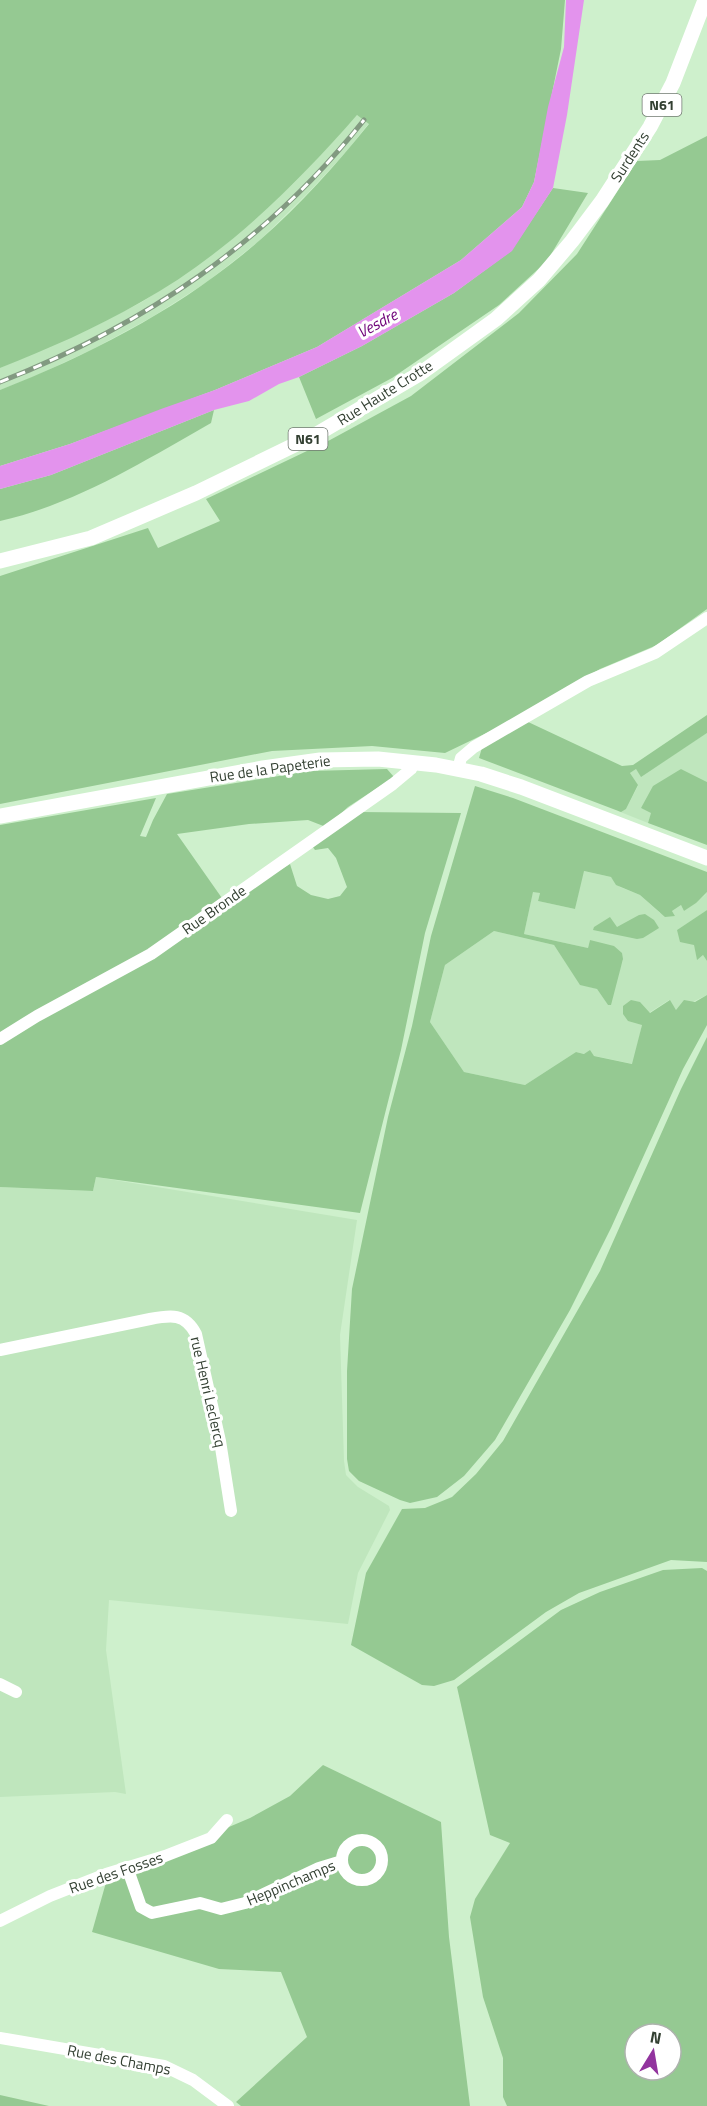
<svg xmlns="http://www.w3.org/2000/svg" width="707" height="2106" font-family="'Titillium Web',sans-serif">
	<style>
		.built { fill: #bfe6bd }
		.green { fill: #95c992; fill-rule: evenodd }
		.water { fill: #e393ed }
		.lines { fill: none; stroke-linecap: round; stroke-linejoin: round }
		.minor { stroke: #fff; stroke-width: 12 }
		.major { stroke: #fff; stroke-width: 15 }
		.rail-casing { stroke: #829a81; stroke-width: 5 }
		.rail { stroke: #fff; stroke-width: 3; stroke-dasharray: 9; stroke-linecap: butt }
		.labels { text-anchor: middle; stroke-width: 6; stroke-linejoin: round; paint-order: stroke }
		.shield { fill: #fff; stroke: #707970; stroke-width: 1.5 }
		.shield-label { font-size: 14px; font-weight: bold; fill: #334032 }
		.street-label { font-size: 15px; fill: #334032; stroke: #fff }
		.water-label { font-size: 16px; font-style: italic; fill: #6d0178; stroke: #fff }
	</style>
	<rect width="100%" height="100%" fill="#cef0cc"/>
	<path class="built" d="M 357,115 L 369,123 L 346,152 L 307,194 L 259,241 L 207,282 L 152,317 L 93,349 L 33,377 L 0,390 L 0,368 L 85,331 L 142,302 L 196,266 L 246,226 L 294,183 Z
		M 707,733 L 707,782 L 681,769 L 641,808 L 652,812 L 648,823 L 618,811 L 626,809 L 638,786 L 630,773 L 636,769 L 641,776 Z
		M 583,871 L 611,877 L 620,887 L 640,895 L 660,913 L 675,916 L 672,911 L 681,905 L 684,911 L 705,895 L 707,892 L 707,910 L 677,930 L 694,944 L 697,959 L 703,955 L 707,961 L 707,995 L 676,1010 L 669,1000 L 644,1016 L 633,1064 L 576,1052 L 525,1085 L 464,1072 L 430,1022 L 445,965 L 494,931 L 554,945 L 580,984 L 597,989 L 608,1005 L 623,960 L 590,940 L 588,948 L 524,934 L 533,891 L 540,893 L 538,901 L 575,909 Z
		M 96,1177 L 357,1220 L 340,1335 L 344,1461 L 346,1475 L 358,1487 L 389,1506 L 390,1510 L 358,1573 L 348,1624 L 109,1600 L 106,1650 L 126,1794 L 115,1792 L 0,1797 L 0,1187 L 93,1191 Z"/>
	<path class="green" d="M 0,0 L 565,0 L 561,49 L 534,182 L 522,207 L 461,260 L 317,347 L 215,390 L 70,444 L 0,466 L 0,390 C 92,354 185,306 260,240 C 300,205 336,165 369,124 L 357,115 C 295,186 224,256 141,302 C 96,328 48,349 0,368 Z
		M 707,136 L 707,609 L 657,645 L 600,669 L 499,727 L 445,753 L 372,746 L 272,751 L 0,804 L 0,576 L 148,528 L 158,548 L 220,521 L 206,499 L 330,440 L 411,396 L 519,313 L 577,254 L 637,161 L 660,160 Z
		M 553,188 L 588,193 L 547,261 L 499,305 L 392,378 L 316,419 L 299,377 L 362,346 L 454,293 L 511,251 Z
		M 214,410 L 211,423 C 144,461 76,504 0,521 L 0,489 L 51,475 Z
		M 707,715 L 707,733 L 641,777 L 636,769 L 630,773 L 638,785 L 626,809 L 621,812 L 479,758 L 483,744 L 526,721 L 622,766 L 633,765 Z
		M 387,769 L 394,777 L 348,807 L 326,827 L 308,820 L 249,824 L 177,834 L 224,901 L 125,965 L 0,1033 L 0,825 L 156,798 L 140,836 L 146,837 L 153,820 L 167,794 L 310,771 Z
		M 681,769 L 707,782 L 707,845 L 648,823 L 651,813 L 641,808 L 653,786 Z
		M 475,786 L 513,798 L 707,872 L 707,892 L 696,903 L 684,911 L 681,905 L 672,911 L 675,916 L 665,917 L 640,895 L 616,885 L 611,877 L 584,871 L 575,909 L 538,901 L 540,893 L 533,892 L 524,934 L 588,948 L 590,940 L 614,946 L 622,953 L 623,959 L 611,1005 L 608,1005 L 597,989 L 580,985 L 554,945 L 494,931 L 445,965 L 430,1022 L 464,1072 L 525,1085 L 576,1052 L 584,1054 L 590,1050 L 594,1056 L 632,1064 L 642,1025 L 628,1021 L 623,1014 L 623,1006 L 631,1000 L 640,1002 L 650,1013 L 670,1000 L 676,1010 L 684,1000 L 695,1002 L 707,995 L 707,1025 L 683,1069 L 611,1228 L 570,1310 L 495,1440 L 464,1476 L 437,1497 L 410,1503 L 400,1500 L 359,1481 L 349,1471 L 347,1459 L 347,1371 L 352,1289 L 388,1117 L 412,1026 L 431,936 Z
		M 359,812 L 461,813 L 425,933 L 401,1050 L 360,1213 L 96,1177 L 93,1191 L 0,1187 L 0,1042 L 290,864 L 297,886 L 311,895 L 328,899 L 340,896 L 347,887 L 336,858 L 328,848 L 315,850 L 312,846 Z
		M 707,910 L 707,961 L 703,955 L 697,960 L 694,945 L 680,942 L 677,930 Z
		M 645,914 L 654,920 L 659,928 L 643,938 L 637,939 L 593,930 L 594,927 L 610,917 L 617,927 L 639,915 Z
		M 707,1037 L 707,1562 L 671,1560 L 579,1593 L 546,1612 L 454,1680 L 434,1686 L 422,1685 L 351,1645 L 366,1573 L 402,1509 L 425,1508 L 452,1497 L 476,1474 L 503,1441 L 600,1271 L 681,1089 Z
		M 702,1568 L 707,1571 L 707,2106 L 507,2106 L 503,2097 L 503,2058 L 483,1997 L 470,1917 L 475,1899 L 510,1843 L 490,1835 L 457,1687 L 561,1610 L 600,1592 L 663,1570 ZM 635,2034 L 671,2034 L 671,2070 L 635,2070 Z
		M 323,1765 L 441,1822 L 449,1937 L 470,2106 L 241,2106 L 236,2102 L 307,2037 L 281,1972 L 219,1969 L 92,1932 L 107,1879 L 250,1818 L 290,1796 Z
		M 0,2095 L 49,2106 L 0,2106 Z"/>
	<path class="water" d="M 566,0 L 584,0 L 567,115 L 553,188 L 512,251 L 454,293 L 362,346 L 299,377 L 279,384 L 249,401 L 214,410 L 51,475 L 0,489 L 0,466 L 70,444 L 161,409 L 215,390 L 317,347 L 461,260 L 522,207 L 534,182 L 548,107 L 564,47 Z"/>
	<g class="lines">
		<path class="minor" d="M 458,769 L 461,758 L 474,747 L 588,681 L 655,653 L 707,618
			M 0,1039 L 37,1016 L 151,954 L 393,784 L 411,769 L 415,762
			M 0,1350 L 150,1319 C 171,1315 185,1313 196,1334 L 220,1441 L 231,1511
			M 0,1684 L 16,1692
			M342 1860a20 20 0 1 1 40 0a20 20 0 1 1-40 0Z
			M 127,1867 L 141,1907 L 152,1913 L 200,1903 L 221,1909 L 245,1903 L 319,1868 L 342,1861
			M 0,1921 L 50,1896 L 106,1874 L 165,1856 L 211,1838 L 227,1820
			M 0,2038 L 164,2066 L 193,2080 L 228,2106"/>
		<path class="major" d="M 0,561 L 91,538 L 196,493 L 317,434 L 421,373 L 496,319 L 539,280 L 572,241 L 602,201 L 650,127 L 673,83 L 705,0
			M 0,816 L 263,768 L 320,760 L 378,759 L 436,765 L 481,774 L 521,787 L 707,858"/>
		<g class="rail-casing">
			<path id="rail" d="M 0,382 C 145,325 267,242 364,120"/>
		</g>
		<use href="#rail" class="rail"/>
	</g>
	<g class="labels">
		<g class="shield">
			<rect x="642.5" y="94" width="39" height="22" rx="4.5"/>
			<rect x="288.5" y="428" width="39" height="22" rx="4.5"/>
		</g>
		<g class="shield-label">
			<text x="662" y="110">N61</text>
			<text x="308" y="444">N61</text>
		</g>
		<g class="street-label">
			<text transform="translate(630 157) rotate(-57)" y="5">Surdents</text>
			<text transform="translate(385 393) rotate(-32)" y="5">Rue Haute Crotte</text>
			<text transform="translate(270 769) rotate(-8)" y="5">Rue de la Papeterie</text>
			<text transform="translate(214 910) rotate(-35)" y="5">Rue Bronde</text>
			<text transform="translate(208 1392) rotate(77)" y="5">rue Henri Leclercq</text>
			<text transform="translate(116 1873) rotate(-19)" y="5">Rue des Fosses</text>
			<text transform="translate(291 1883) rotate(-23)" y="5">Heppinchamps</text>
			<text transform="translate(119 2060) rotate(11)" y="5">Rue des Champs</text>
		</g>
		<g class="water-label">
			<text transform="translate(377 323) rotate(-28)" y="6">Vesdre</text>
		</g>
	</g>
	<g transform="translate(653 2052) rotate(11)"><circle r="28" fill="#ffffff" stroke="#adb3ad" stroke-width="1.5"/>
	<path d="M0-4.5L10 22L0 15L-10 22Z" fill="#92349e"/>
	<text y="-9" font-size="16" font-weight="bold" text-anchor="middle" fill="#334032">N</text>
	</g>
</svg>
